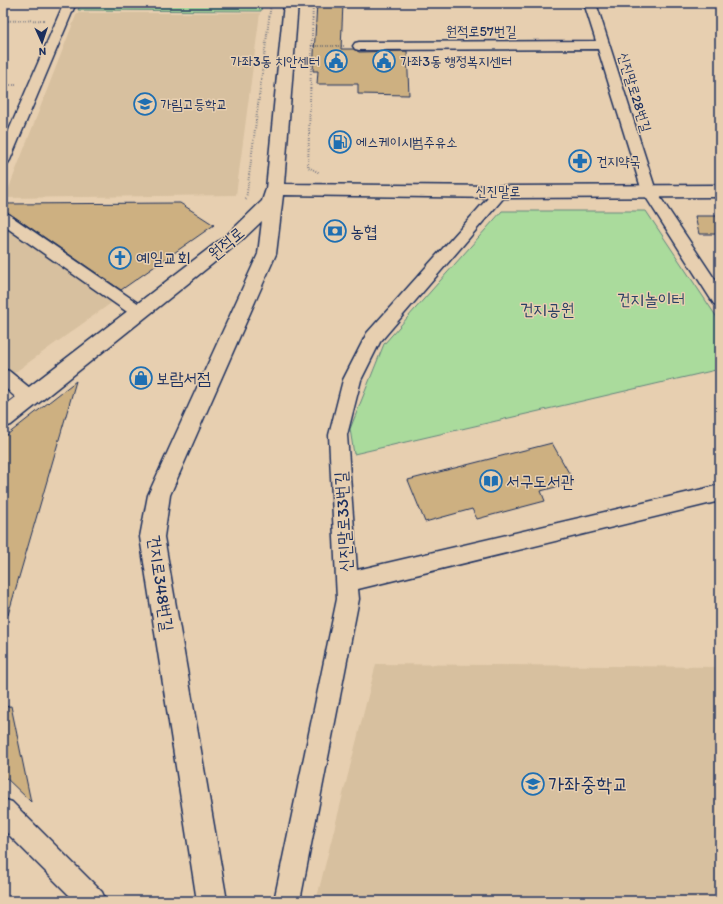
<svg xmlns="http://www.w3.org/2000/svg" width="723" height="904" font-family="Itim,'Poor Story',sans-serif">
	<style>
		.built { fill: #d7c09f }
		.green { fill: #aadb9c; stroke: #62857d }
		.building { fill: #cdb081; stroke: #1b2f5e }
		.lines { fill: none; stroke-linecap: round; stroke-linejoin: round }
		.street-casing { stroke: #1b2f5e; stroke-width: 3 }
		.secondary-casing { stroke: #1b2f5e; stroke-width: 3 }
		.path { stroke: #1b2f5e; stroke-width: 2; stroke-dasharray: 0.5 2; stroke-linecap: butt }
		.street { fill: #e7cfb0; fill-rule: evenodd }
		.secondary { fill: #e7cfb0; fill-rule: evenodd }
		.labels { text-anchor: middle; stroke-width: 3; stroke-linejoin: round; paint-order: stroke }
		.far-street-label { font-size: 14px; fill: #1b2f5e; stroke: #e7cfb0 }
		.far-poi-label { font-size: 14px; fill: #1b2f5e; stroke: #e7cfb0; text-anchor: start }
		.poi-label { font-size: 17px; fill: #1b2f5e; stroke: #e7cfb0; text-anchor: start }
		.street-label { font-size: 17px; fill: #1b2f5e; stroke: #e7cfb0 }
		.park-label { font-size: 17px; fill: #294064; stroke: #e7cfb0 }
		.near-poi-label { font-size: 20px; fill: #1b2f5e; stroke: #e7cfb0; text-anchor: start }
	</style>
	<rect width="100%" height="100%" fill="#e7cfb0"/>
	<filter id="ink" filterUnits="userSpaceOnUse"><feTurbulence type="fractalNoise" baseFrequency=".025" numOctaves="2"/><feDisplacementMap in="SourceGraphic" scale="8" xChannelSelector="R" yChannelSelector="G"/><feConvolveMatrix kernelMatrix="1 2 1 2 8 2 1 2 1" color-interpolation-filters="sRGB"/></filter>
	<g filter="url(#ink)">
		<path class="built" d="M 77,13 L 260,13 L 236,195 L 5,198 Z
			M 3,225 L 114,301 L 14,373 L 3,365 Z
			M 376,664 L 720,667 L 720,901 L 316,901 Z"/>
		<path class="green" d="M 81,3 L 262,3 L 261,11 L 78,10 Z
			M 502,211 L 646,211 L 720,322 L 720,369 L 354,454 L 350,429 L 384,344 Z"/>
		<path class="building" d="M 317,3 L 343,3 L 341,49 L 354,49 L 359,52 L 407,51 L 409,95 L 358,94 L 358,84 L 317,84 L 318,71 L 313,71 Z
			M 180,203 L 214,225 L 121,290 L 9,213 L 3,211 L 3,204 Z
			M 695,216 L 720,216 L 720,234 L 699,234 Z
			M 76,381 L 8,615 L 3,615 L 3,438 Z
			M 552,443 L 574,482 L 541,491 L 545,501 L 477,519 L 472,509 L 425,522 L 408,480 Z
			M 11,706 L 31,802 L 3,775 L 3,707 Z"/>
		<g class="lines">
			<g class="street-casing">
				<path id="street" d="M 64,3 L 76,3 L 10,160 L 8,163 L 3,164 L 3,144 Z
					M 584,3 L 596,3 L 656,191 L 720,287 L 720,306 L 714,304 L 642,191 L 598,49 L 359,50 L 355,49 L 353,46 L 355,43 L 359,42 L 596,41 Z
					M 501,187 L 506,189 L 508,192 L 506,195 L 380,342 L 361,380 L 347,435 L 357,570 L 720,485 L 720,501 L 358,589 L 359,599 L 300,901 L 274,901 L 337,599 L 329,435 L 343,380 L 367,333 L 496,189 Z
					M 3,213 L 8,214 L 145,308 L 147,312 L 145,316 L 139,318 L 133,316 L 3,225 Z
					M 3,369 L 9,371 L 36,393 L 39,398 L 36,403 C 23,408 13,394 3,386 Z
					M 3,799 L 12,802 L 102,892 L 106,901 L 75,901 L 3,829 Z"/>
			</g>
			<g class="secondary-casing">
				<path id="secondary" d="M 284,3 L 298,3 L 284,184 L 501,186 L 720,185 L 720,197 L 501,198 L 283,195 L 276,254 L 170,495 L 164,537 L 227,901 L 197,901 L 140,537 L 148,495 L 258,254 L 262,221 L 241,241 L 11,425 L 3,428 L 3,407 L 229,233 L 262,201 L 266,189 Z"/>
			</g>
			<path class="path" d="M 123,3 L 144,5 L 149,3
				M 313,3 L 308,167 L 320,173
				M 3,21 L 44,20
				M 311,46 L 345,46
				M 3,85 L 16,85
				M 246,200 L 271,3"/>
			<use href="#street" class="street"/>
			<use href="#secondary" class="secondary"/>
		</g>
	</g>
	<defs>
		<g id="civic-ring" transform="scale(1.15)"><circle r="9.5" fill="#e7cfb0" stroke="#1f6fb2" stroke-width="1.5"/><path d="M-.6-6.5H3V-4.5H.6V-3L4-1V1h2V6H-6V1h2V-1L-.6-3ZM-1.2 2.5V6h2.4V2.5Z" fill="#1f6fb2"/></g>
		<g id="school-ring" transform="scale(1.15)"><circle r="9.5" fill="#e7cfb0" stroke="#1f6fb2" stroke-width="1.5"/><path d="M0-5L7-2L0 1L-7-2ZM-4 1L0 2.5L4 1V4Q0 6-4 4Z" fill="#1f6fb2"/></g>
		<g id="fuel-ring" transform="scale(1.15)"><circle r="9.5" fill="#e7cfb0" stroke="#1f6fb2" stroke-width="1.5"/><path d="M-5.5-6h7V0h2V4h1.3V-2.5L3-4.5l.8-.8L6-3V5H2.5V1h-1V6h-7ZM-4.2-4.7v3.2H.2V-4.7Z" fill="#1f6fb2"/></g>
		<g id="pharmacy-ring" transform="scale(1.15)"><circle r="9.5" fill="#e7cfb0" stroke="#1f6fb2" stroke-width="1.5"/><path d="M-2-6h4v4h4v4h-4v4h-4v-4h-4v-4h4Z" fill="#1f6fb2"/></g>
		<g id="bank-ring" transform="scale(1.15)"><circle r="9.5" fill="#e7cfb0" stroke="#1f6fb2" stroke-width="1.5"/><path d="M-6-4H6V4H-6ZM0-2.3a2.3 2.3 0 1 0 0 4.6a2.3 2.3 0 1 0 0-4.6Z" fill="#1f6fb2"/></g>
		<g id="church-ring" transform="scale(1.15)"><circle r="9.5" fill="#e7cfb0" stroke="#1f6fb2" stroke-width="1.5"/><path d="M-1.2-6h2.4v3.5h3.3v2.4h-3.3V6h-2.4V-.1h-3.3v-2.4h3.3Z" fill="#1f6fb2"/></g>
		<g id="shop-ring" transform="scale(1.15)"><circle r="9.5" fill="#e7cfb0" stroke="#1f6fb2" stroke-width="1.5"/><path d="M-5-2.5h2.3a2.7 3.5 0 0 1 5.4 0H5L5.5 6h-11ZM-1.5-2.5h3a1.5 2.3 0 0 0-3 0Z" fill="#1f6fb2"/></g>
		<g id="library-ring" transform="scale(1.15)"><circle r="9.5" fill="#e7cfb0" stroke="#1f6fb2" stroke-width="1.5"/><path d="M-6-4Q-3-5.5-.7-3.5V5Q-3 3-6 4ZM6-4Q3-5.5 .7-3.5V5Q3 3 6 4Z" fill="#1f6fb2"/></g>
	</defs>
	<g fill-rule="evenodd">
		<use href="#civic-ring" x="336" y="61"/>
		<use href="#civic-ring" x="384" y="61"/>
		<use href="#school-ring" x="145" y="104"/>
		<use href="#fuel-ring" x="340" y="142"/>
		<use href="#pharmacy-ring" x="580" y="161"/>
		<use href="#bank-ring" x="335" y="231"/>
		<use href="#church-ring" x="120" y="258"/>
		<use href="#shop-ring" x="141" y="378"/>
		<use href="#library-ring" x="491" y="481"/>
		<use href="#school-ring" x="533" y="784"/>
	</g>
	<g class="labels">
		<g class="far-street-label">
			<text x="481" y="36">원적로57번길</text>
			<text transform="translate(635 92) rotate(73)" y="5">신진말로28번길</text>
			<text x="498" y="196">신진말로</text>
		</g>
		<g class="far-poi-label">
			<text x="320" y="66" text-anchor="end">가좌3동 치안센터</text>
			<text x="400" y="66">가좌3동 행정복지센터</text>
			<text x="160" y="109">가림고등학교</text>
			<text x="356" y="147">에스케이시범주유소</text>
			<text x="596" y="166">건지약국</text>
		</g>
		<g class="poi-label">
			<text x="350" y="237">농협</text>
			<text x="136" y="264">예일교회</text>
			<text x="156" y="384">보람서점</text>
			<text x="506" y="487">서구도서관</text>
		</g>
		<g class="street-label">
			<text transform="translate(226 243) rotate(-40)" y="6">원적로</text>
			<text transform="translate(343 522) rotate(-93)" y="6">신진말로33번길</text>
			<text transform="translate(161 583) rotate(82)" y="6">건지로348번길</text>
		</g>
		<g class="park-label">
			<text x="651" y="305">건지놀이터</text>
			<text x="547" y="315">건지공원</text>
		</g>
		<g class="near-poi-label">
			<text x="548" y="791">가좌중학교</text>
		</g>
	</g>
	<rect width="723" height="904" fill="none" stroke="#e7cfb0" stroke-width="16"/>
	<rect x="8" y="8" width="707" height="888" fill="none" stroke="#1b2f5e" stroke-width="1.5" filter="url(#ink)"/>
	<g transform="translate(42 42) rotate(177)" stroke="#e7cfb0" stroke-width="3" paint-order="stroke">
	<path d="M0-3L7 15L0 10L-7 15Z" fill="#1b2f5e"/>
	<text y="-6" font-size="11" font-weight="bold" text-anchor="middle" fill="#1b2f5e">N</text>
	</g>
</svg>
